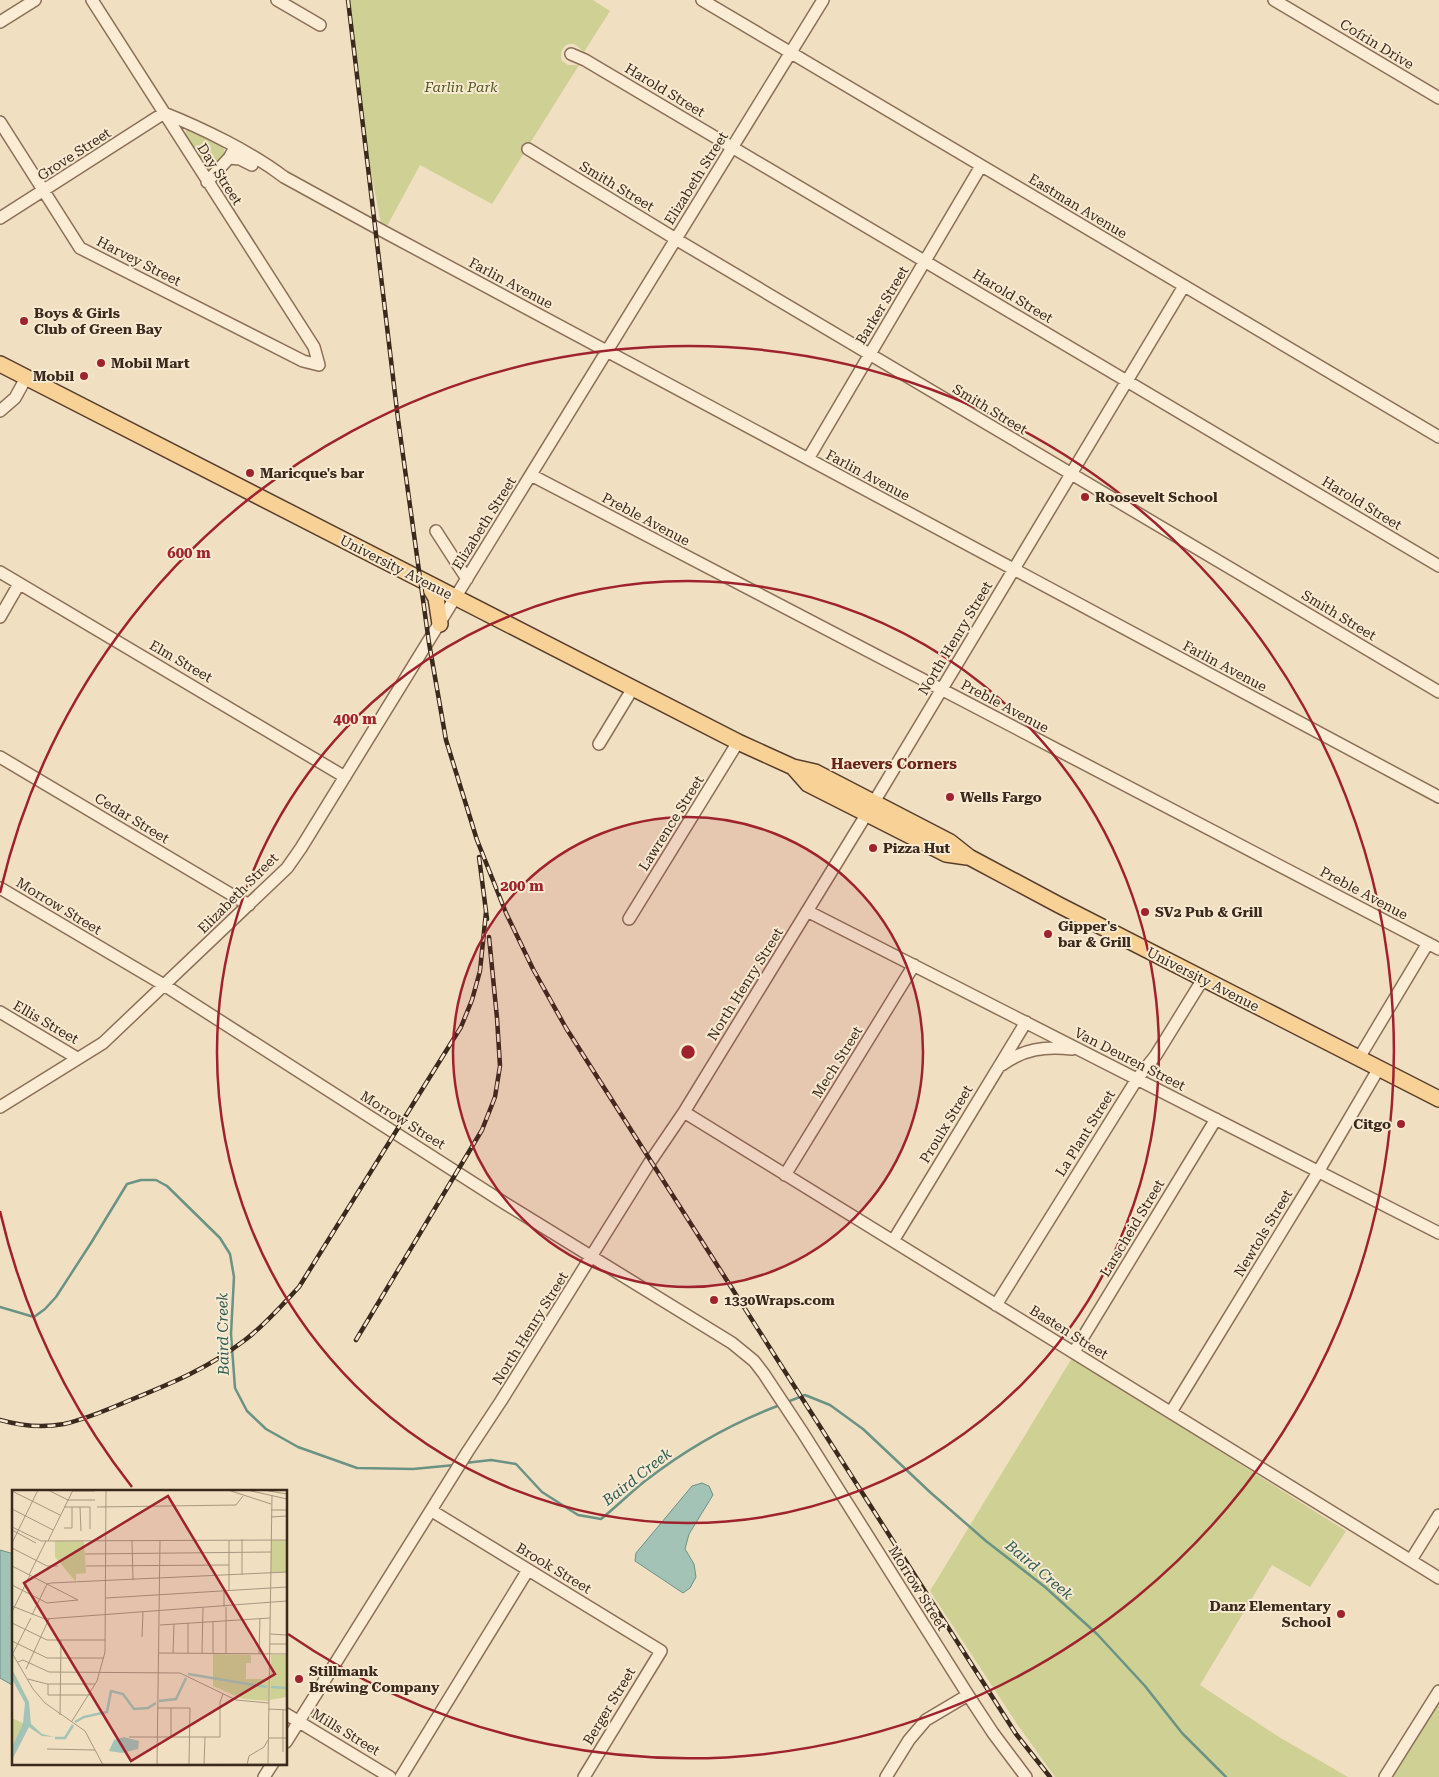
<svg xmlns="http://www.w3.org/2000/svg" width="1439" height="1777" font-family="'Roboto Serif',serif">
	<style>
		.green { fill: #ced094 }
		.water { fill: #a4c3b7; stroke: #6a9285 }
		.lines { fill: none; stroke-linecap: round; stroke-linejoin: round }
		.stream { stroke: #6a9285; stroke-width: 2.5 }
		.minor-casing { stroke: #8c6f57; stroke-width: 14 }
		.major-casing { stroke: #593d2c; stroke-width: 18 }
		.minor { stroke: #fbecd5; stroke-width: 11 }
		.major { stroke: #f7d196; stroke-width: 15 }
		.rail-casing { stroke: #3a291d; stroke-width: 4.5 }
		.rail { stroke: #f8e9d1; stroke-width: 2.5; stroke-dasharray: 8; stroke-linecap: butt }
		.ring { fill: none; stroke: #9f232e; stroke-width: 2.5 }
		.poi-dot { fill: #9f232e; stroke: #f8e9d1; stroke-width: 2 }
		.labels { text-anchor: middle; stroke-width: 4; stroke-linejoin: round; paint-order: stroke }
		.street-label { font-size: 14px; fill: #3a291d; stroke: #f8e9d1 }
		.park-label { font-size: 14px; font-style: italic; fill: #4f5822; stroke: #f8e9d1 }
		.poi-label { font-size: 14px; font-weight: bold; fill: #3a291d; stroke: #f8e9d1; text-anchor: start }
		.neighbourhood-label { font-size: 15px; font-weight: bold; fill: #6a2319; stroke: #f8e9d1 }
		.water-label { font-size: 15px; font-style: italic; fill: #2b5b54; stroke: #f8e9d1 }
		.inset-river { fill: none; stroke: #a4c3b7; stroke-width: 2.5 }
		.inset-road { fill: none; stroke: #a8967f; stroke-width: 1 }
		.view { fill: #9f232e; fill-opacity: 0.15; stroke: #9f232e; stroke-width: 2.5 }
		.inset-edge { fill: none; stroke: #3a291d; stroke-width: 2.5 }
		.centre { fill: #9f232e; stroke: #f8e9d1; stroke-width: 2.5 }
		.ring-label { font-size: 15px; text-anchor: middle; font-weight: bold; fill: #9f232e; stroke: #f8e9d1; stroke-width: 4; stroke-linejoin: round; paint-order: stroke }
	</style>
	<rect width="100%" height="100%" fill="#f1dfc1"/>
	<path class="green" d="M 348,0 L 593,0 L 610,11 L 584,52 C 581,50 578,46 574,44 C 563,42 559,53 562,61 L 568,65 L 579,65 L 492,204 L 420,165 L 387,226 L 381,223 L 368,158 Z
		M 187,128 L 221,144 L 224,149 L 224,157 L 210,171 L 185,135 Z
		M 1072,1358 L 1346,1531 L 1310,1587 L 1272,1565 L 1200,1685 L 1279,1737 L 1348,1777 L 1055,1777 L 1017,1724 L 930,1591 Z
		M 1439,1704 L 1439,1777 L 1393,1777 Z"/>
	<path class="water" d="M 702,1483 L 709,1486 L 713,1495 L 689,1534 L 685,1549 L 694,1564 L 696,1577 L 690,1588 L 683,1593 L 635,1561 L 636,1553 L 692,1486 Z
		M 0,1550 L 14,1554 L 14,1686 L 0,1678 Z"/>
	<g class="lines">
		<path class="stream" d="M 0,1307 L 34,1317 L 45,1309 L 56,1297 L 91,1243 L 127,1184 L 141,1180 L 156,1180 L 167,1186 L 220,1238 L 230,1254 L 234,1277 L 231,1334 L 235,1388 L 247,1411 L 266,1429 L 298,1447 L 357,1468 L 413,1469 L 455,1465
			M 787,1402 L 805,1395 L 830,1405 L 863,1429 L 931,1493 L 986,1541 L 1045,1587 L 1097,1634 L 1145,1686 L 1182,1733 L 1226,1777
			M 465,1463 L 491,1460 L 516,1464 L 542,1492 L 578,1515 L 601,1519 C 616,1507 630,1493 645,1481 C 685,1450 732,1423 780,1405"/>
		<g class="minor-casing">
			<path id="minor" d="M 277,0 L 320,25
				M 702,0 L 1439,437
				M 1274,0 L 1439,98
				M 0,22 L 35,0
				M 571,54 L 585,60 L 1439,566
				M 0,122 L 80,248 L 303,361 L 319,365 L 314,347 L 92,0
				M 528,149 L 684,244 L 1439,692
				M 229,158 L 240,159 L 252,165
				M 207,182 L 229,158 L 233,151
				M 0,218 L 164,113 C 202,128 251,152 284,177 L 377,228 L 1439,797
				M 0,411 L 15,398 L 26,378
				M 808,459 L 981,166
				M 531,475 L 1439,949
				M 436,531 L 467,579
				M 0,572 L 345,777
				M 0,617 L 19,584
				M 599,744 L 633,688
				M 0,757 L 249,905
				M 0,888 L 164,985 L 506,1204 L 732,1343 L 754,1361 L 764,1374 L 803,1433 L 968,1695 L 993,1733 L 1026,1777
				M 807,911 L 1439,1233
				M 629,919 L 738,742
				M 0,1012 L 77,1058
				M 1359,1058 L 1428,943
				M 1002,1065 C 1023,1049 1045,1046 1072,1049
				M 0,1107 L 103,1043 L 287,868 L 301,848 L 823,0
				M 684,1112 L 1439,1578
				M 785,1175 L 914,965
				M 893,1241 L 1026,1022
				M 996,1305 L 1137,1079 L 1156,1055 L 1203,979
				M 1074,1352 L 1216,1119
				M 1171,1412 L 1318,1172 L 1379,1068
				M 432,1511 L 661,1651 L 584,1777
				M 1411,1560 L 1439,1515
				M 286,1714 L 390,1777
				M 286,1742 L 468,1451 L 501,1401 L 650,1162 L 684,1112 L 874,802 L 1184,286
				M 264,1777 L 273,1763
				M 401,1777 L 528,1570
				M 886,1777 L 909,1740 L 926,1720 L 968,1695
				M 1385,1777 L 1439,1691"/>
		</g>
		<g class="major-casing">
			<path id="major" d="M 0,364 L 738,742 L 793,767 L 815,772 L 950,842 L 969,857 L 1059,905 L 1439,1099
				M 427,583 L 436,598 L 440,624
				M 793,767 L 808,784 L 946,854 L 967,857"/>
		</g>
		<use href="#minor" class="minor"/>
		<use href="#major" class="major"/>
		<g class="rail-casing">
			<path id="rail" d="M 348,0 L 398,419 L 429,643 L 446,740 L 477,840 L 506,913 L 533,969 L 566,1028 L 1016,1734 L 1050,1777
				M 479,857 L 487,919
				M 356,1340 L 482,1130 L 495,1097 L 500,1066 L 497,1018 L 489,937
				M 0,1420 C 21,1426 43,1428 64,1424 C 86,1419 107,1410 128,1401 C 172,1383 207,1369 245,1340 C 265,1325 282,1305 299,1287 L 461,1027 L 472,1000 L 480,971 L 486,912"/>
		</g>
		<use href="#rail" class="rail"/>
	</g>
	<circle cx="688" cy="1052" r="235" fill="#9f232e" fill-opacity=".12"/>
	<g class="ring">
		<circle cx="688" cy="1052" r="235"/>
		<circle cx="688" cy="1052" r="471"/>
		<path d="M132 1487A706 706 0 0 1 0 1211M0 893A706 706 0 1 1 288 1634"/>
	</g>
	<g class="poi-dot">
		<circle cx="24" cy="321" r="5"/>
		<circle cx="101" cy="363" r="5"/>
		<circle cx="84" cy="376" r="5"/>
		<circle cx="250" cy="473" r="5"/>
		<circle cx="1085" cy="497" r="5"/>
		<circle cx="950" cy="797" r="5"/>
		<circle cx="873" cy="848" r="5"/>
		<circle cx="1145" cy="912" r="5"/>
		<circle cx="1048" cy="934" r="5"/>
		<circle cx="1401" cy="1124" r="5"/>
		<circle cx="714" cy="1300" r="5"/>
		<circle cx="1341" cy="1614" r="5"/>
		<circle cx="299" cy="1679" r="5"/>
	</g>
	<g class="labels">
		<g class="street-label">
			<text transform="translate(1377 44) rotate(31)" y="5">Cofrin Drive</text>
			<text transform="translate(665 90) rotate(31)" y="5">Harold Street</text>
			<text transform="translate(74 154) rotate(-33)" y="5">Grove Street</text>
			<text transform="translate(220 174) rotate(57)" y="5">Day Street</text>
			<text transform="translate(696 178) rotate(-58)" y="5">Elizabeth Street</text>
			<text transform="translate(617 186) rotate(31)" y="5">Smith Street</text>
			<text transform="translate(1078 206) rotate(31)" y="5">Eastman Avenue</text>
			<text transform="translate(139 261) rotate(27)" y="5">Harvey Street</text>
			<text transform="translate(511 283) rotate(28)" y="5">Farlin Avenue</text>
			<text transform="translate(1013 296) rotate(31)" y="5">Harold Street</text>
			<text transform="translate(882 305) rotate(-59)" y="5">Barker Street</text>
			<text transform="translate(990 409) rotate(31)" y="5">Smith Street</text>
			<text transform="translate(868 475) rotate(28)" y="5">Farlin Avenue</text>
			<text transform="translate(1362 503) rotate(31)" y="5">Harold Street</text>
			<text transform="translate(646 519) rotate(28)" y="5">Preble Avenue</text>
			<text transform="translate(484 523) rotate(-58)" y="5">Elizabeth Street</text>
			<text transform="translate(396 567) rotate(27)" y="5">University Avenue</text>
			<text transform="translate(1339 615) rotate(31)" y="5">Smith Street</text>
			<text transform="translate(955 638) rotate(-59)" y="5">North Henry Street</text>
			<text transform="translate(181 661) rotate(30)" y="5">Elm Street</text>
			<text transform="translate(1225 666) rotate(28)" y="5">Farlin Avenue</text>
			<text transform="translate(1005 706) rotate(28)" y="5">Preble Avenue</text>
			<text transform="translate(132 818) rotate(31)" y="5">Cedar Street</text>
			<text transform="translate(671 823) rotate(-58)" y="5">Lawrence Street</text>
			<text transform="translate(238 893) rotate(-45)" y="5">Elizabeth Street</text>
			<text transform="translate(1364 893) rotate(28)" y="5">Preble Avenue</text>
			<text transform="translate(59 906) rotate(31)" y="5">Morrow Street</text>
			<text transform="translate(1203 979) rotate(27)" y="5">University Avenue</text>
			<text transform="translate(745 984) rotate(-58)" y="5">North Henry Street</text>
			<text transform="translate(46 1022) rotate(30)" y="5">Ellis Street</text>
			<text transform="translate(1130 1059) rotate(27)" y="5">Van Deuren Street</text>
			<text transform="translate(837 1062) rotate(-58)" y="5">Mech Street</text>
			<text transform="translate(403 1120) rotate(32)" y="5">Morrow Street</text>
			<text transform="translate(946 1124) rotate(-59)" y="5">Proulx Street</text>
			<text transform="translate(1085 1133) rotate(-58)" y="5">La Plant Street</text>
			<text transform="translate(1132 1228) rotate(-59)" y="5">Larscheid Street</text>
			<text transform="translate(1263 1233) rotate(-59)" y="5">Newtols Street</text>
			<text transform="translate(530 1328) rotate(-58)" y="5">North Henry Street</text>
			<text transform="translate(1069 1332) rotate(32)" y="5">Basten Street</text>
			<text transform="translate(554 1568) rotate(31)" y="5">Brook Street</text>
			<text transform="translate(918 1588) rotate(58)" y="5">Morrow Street</text>
			<text transform="translate(609 1706) rotate(-59)" y="5">Berger Street</text>
			<text transform="translate(346 1732) rotate(31)" y="5">Mills Street</text>
		</g>
		<g class="park-label">
			<text x="461" y="92">Farlin Park</text>
		</g>
		<g class="poi-label">
			<text x="34" y="318">Boys &amp; Girls<tspan x="34" dy="16">Club of Green Bay</tspan></text>
			<text x="111" y="368">Mobil Mart</text>
			<text x="74" y="381" text-anchor="end">Mobil</text>
			<text x="260" y="478">Maricque's bar</text>
			<text x="1095" y="502">Roosevelt School</text>
			<text x="960" y="802">Wells Fargo</text>
			<text x="883" y="853">Pizza Hut</text>
			<text x="1155" y="917">SV2 Pub &amp; Grill</text>
			<text x="1058" y="931">Gipper's<tspan x="1058" dy="16">bar &amp; Grill</tspan></text>
			<text x="1391" y="1129" text-anchor="end">Citgo</text>
			<text x="724" y="1305">1330Wraps.com</text>
			<text x="1331" y="1611" text-anchor="end">Danz Elementary<tspan x="1331" dy="16">School</tspan></text>
			<text x="309" y="1676">Stillmank<tspan x="309" dy="16">Brewing Company</tspan></text>
		</g>
		<g class="neighbourhood-label">
			<text x="894" y="769">Haevers Corners</text>
		</g>
		<g class="water-label">
			<text transform="translate(223 1334) rotate(-91)" y="5">Baird Creek</text>
			<text transform="translate(637 1477) rotate(-38)" y="5">Baird Creek</text>
			<text transform="translate(1039 1570) rotate(40)" y="5">Baird Creek</text>
		</g>
	</g>
	<g transform="translate(12 1490)">
		<rect width="275" height="275" fill="#f1dfc1"/>
		<path d="M 259,50 L 275,50 L 275,82 L 259,83 ZM 43,51 L 72,51 L 74,83 L 64,84 L 64,92 L 43,67 ZM 201,164 L 239,165 L 239,173 L 234,173 L 234,189 L 257,189 L 257,211 L 231,209 L 201,196 ZM 259,165 L 275,165 L 275,207 L 258,210 ZM 0,228 L 11,233 L 0,257 Z" fill="#ced094"/>
		<path d="M 0,179 L 17,212 L 19,234 L 30,244 L 42,247 L 30,246 L 17,237 L 0,270 L 0,257 L 11,233 L 13,213 L 0,189 ZM 112,247 L 127,251 L 126,259 L 110,263 L 97,261 L 102,250 Z" fill="#a4c3b7"/>
		<path class="inset-river" d="M 176,184 L 255,197M 259,197 L 275,198M 147,211 L 164,209 L 174,188M 63,232 L 72,227 L 95,222 L 99,201 L 111,204 L 122,219 L 136,218 L 144,213M 43,248 L 53,248 L 61,235"/>
		<path class="inset-road" d="M 36,0 L 56,10 L 83,10M 216,0 L 259,14M 235,0 L 275,9M 251,0 L 275,4M 0,1 L 48,25M 60,1 L 83,1M 52,17 L 78,17 L 78,39M 68,17 L 69,41M 85,17 L 224,15 L 231,6M 0,19 L 41,40M 259,20 L 275,20M 259,27 L 275,26M 0,37 L 29,51 L 275,50M 52,38 L 60,38 L 60,17M 0,40 L 24,53M 120,50 L 121,90M 36,51 L 61,0M 0,53 L 26,0M 0,58 L 35,76 L 46,76M 73,64 L 259,62M 0,76 L 66,110M 74,76 L 217,75M 17,85 L 34,51M 230,85 L 230,49M 0,95 L 35,113 L 66,110M 212,101 L 212,117M 217,101 L 217,50M 94,108 L 275,97M 0,116 L 33,129 L 275,111M 0,122 L 18,85M 20,125 L 35,94 L 39,93 L 275,82M 0,133 L 35,150 L 93,150M 148,135 L 258,128M 258,144 L 275,145M 130,147 L 131,122M 0,151 L 35,168 L 92,168M 258,154 L 275,154M 0,163 L 21,199 L 33,213 L 73,241 L 91,275M 147,163 L 275,164M 161,163 L 162,134M 176,163 L 176,133M 190,163 L 191,118M 201,163 L 201,132M 214,164 L 214,117M 247,164 L 248,128M 0,165 L 19,128M 6,172 L 11,170 L 37,182 L 168,183 L 224,210 L 257,213M 14,179 L 37,129M 16,189 L 35,194 L 83,194M 36,194 L 36,205 L 78,205M 146,218 L 178,218 L 177,274M 257,219 L 275,220M 271,219 L 271,262M 48,225 L 49,150M 60,231 L 85,191 L 93,162 L 94,0M 117,247 L 208,247 L 208,212 L 211,204M 159,247 L 159,218M 257,248 L 275,248M 35,259 L 83,260M 192,274 L 193,247M 256,274 L 275,274M 2,275 L 256,274M 145,275 L 148,50M 235,275 L 237,266 L 252,257 L 256,250M 256,275 L 260,5"/>
		<path class="view" d="M 156,6 L 263,184 L 119,271 L 12,93 Z"/>
		<rect width="275" height="275" class="inset-edge"/>
	</g>
	<circle cx="688" cy="1052" r="8" class="centre"/>
	<g class="ring-label">
		<text x="189" y="558">600 m</text>
		<text x="355" y="724">400 m</text>
		<text x="522" y="891">200 m</text>
	</g>
</svg>
